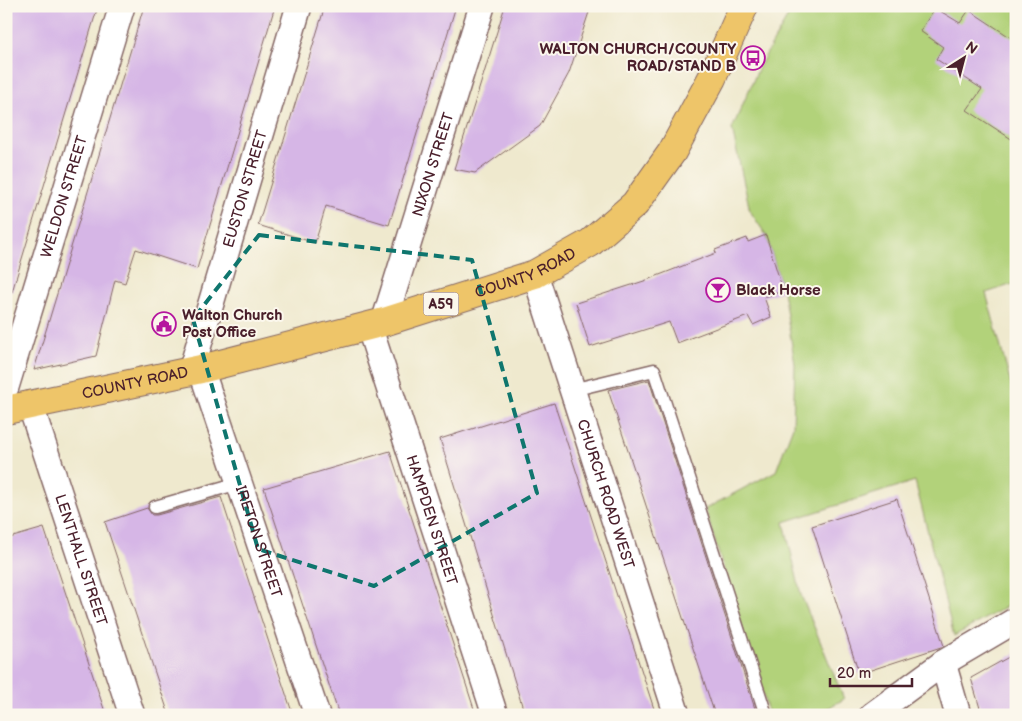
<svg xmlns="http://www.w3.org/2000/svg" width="1022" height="721" font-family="'Balsamiq Sans',sans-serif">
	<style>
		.green { fill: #b2d27a; stroke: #7e7852 }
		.building { fill: #d6b6e6 }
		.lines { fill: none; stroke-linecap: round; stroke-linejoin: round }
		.service-casing { stroke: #846664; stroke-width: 15 }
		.minor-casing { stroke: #846664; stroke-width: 28 }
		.trunk-casing { stroke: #846664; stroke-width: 30 }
		.service { stroke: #fff; stroke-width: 12 }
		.minor { stroke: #fff; stroke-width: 25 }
		.trunk { stroke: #eec569; stroke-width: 28 }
		.marked { fill: none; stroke: #0f766e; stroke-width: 4; stroke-dasharray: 10 6; stroke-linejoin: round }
		.labels { text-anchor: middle; stroke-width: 4; stroke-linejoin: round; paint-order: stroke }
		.shield { fill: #fbf7ec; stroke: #7f6065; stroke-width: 1 }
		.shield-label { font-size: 14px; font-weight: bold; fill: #4a1f2b }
		.poi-label { font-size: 15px; font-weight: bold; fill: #4a1f2b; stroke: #fbf7ec; text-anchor: start }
		.street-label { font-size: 15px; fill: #4a1f2b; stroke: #fbf7ec }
	</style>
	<rect width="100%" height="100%" fill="#fbf7ec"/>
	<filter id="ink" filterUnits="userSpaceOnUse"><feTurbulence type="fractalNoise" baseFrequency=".02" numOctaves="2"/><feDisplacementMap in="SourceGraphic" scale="10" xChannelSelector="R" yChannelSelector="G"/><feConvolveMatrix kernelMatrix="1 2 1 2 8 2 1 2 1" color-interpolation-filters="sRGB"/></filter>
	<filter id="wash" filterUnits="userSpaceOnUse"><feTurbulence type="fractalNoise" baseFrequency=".0096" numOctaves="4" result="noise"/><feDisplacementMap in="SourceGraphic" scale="20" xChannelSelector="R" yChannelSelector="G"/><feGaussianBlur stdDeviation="1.12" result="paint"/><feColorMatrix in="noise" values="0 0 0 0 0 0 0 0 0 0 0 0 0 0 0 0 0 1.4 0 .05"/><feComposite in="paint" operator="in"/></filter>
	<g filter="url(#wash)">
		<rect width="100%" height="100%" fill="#efe9ce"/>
		<path class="green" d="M 794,6 L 1016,6 L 1016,283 L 986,293 L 1016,403 L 1016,601 L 954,636 L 915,481 L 784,522 L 801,595 L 844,699 L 816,715 L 769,715 L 705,509 L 776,471 L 793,426 L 795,364 L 783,291 L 766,235 L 750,211 L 732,129 L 760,65 Z"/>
		<g id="blocks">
			<path class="building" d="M 6,6 L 98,6 L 12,292 L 6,291 Z
				M 144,6 L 275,6 L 197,269 L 136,249 L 125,283 L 115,280 L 96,356 L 34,370 Z
				M 325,6 L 456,6 L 389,225 L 326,206 L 315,243 L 258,225 Z
				M 505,6 L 591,6 L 569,73 L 540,126 L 475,173 L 454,169 Z
				M 935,8 L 960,23 L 969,10 L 1016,41 L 1016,142 L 967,110 L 982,89 L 936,59 L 943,47 L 920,31 Z
				M 766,235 L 783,291 L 764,297 L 771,317 L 753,325 L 748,316 L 677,343 L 669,322 L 590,347 L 576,303 L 644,281 L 716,253 L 715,250 L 747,238 L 748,242 Z
				M 649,380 L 757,715 L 715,715 L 608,390 Z
				M 554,403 L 656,715 L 525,715 L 440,439 Z
				M 390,451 L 476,715 L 339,715 L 264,488 Z
				M 221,497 L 271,649 L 293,715 L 169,715 L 105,522 L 147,508 L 152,515 L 157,515 Z
				M 897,499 L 944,646 L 859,674 L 812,526 Z
				M 44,528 L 106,715 L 6,715 L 6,539 Z
				M 1016,653 L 1016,715 L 982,715 L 971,678 Z"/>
		</g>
	</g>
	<g filter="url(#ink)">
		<use href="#blocks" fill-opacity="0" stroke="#846664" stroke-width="1"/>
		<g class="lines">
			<g class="service-casing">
				<path id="service" d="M 572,390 L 654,370 L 766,715
					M 155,507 L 239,483"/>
			</g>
			<g class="minor-casing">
				<g id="minor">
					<path id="s1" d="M 535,274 L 677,715"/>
					<path id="s2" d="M 384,322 L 482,6"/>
					<path id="s3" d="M 369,326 L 495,715"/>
					<path id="s4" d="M 201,369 L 317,715"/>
					<path id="s5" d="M 191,371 L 299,6"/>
					<path id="s6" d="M 6,387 L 122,6"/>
					<path id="s7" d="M 30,404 L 132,715"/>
					<path d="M 943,663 L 958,715"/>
					<path d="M 872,715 L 943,663 L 1016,620"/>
				</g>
			</g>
			<g class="trunk-casing">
				<g id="trunk">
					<path id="s8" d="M 6,410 L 201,369 L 384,322 L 535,274 L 590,243 L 635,204 L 672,152 L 712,78 L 744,6"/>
				</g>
			</g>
			<use href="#service" class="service"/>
			<use href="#minor" class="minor"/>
			<use href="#trunk" class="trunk"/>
		</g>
	</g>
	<path class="marked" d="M 259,235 L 472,260 L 537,493 L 374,586 L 258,549 L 193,319 Z"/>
	<defs>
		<g id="bus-ring" transform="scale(1.25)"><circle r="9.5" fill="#fbf7ec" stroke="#b5179e" stroke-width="1.5"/><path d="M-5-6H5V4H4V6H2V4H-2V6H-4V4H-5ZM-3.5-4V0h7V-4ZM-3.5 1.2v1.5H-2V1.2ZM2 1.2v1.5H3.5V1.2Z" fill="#b5179e"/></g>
		<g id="bar-ring" transform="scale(1.25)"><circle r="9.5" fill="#fbf7ec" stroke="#b5179e" stroke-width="1.5"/><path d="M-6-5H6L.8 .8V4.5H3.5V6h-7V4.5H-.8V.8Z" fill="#b5179e"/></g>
		<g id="civic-ring" transform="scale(1.25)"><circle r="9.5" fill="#fbf7ec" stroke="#b5179e" stroke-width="1.5"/><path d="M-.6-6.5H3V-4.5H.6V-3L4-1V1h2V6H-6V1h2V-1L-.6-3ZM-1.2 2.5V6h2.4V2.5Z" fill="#b5179e"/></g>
	</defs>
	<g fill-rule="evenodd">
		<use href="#bus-ring" x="753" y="58"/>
		<use href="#bar-ring" x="718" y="290"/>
		<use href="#civic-ring" x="164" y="324"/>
	</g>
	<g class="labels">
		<rect class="shield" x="423.5" y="292.5" width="35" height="23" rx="4"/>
		<g class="shield-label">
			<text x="441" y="309">A59</text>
		</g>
		<g class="poi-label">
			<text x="736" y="54" text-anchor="end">WALTON CHURCH/COUNTY<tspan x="736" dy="17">ROAD/STAND B</tspan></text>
			<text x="736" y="295">Black Horse</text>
			<text x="182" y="320">Walton Church<tspan x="182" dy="17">Post Office</tspan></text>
		</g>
		<g class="street-label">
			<text dy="5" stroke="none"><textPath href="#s2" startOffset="165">NIXON STREET</textPath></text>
			<text dy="5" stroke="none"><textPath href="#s5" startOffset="190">EUSTON STREET</textPath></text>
			<text dy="5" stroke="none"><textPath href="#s6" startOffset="199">WELDON STREET</textPath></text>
			<text dy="5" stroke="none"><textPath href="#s8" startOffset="538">COUNTY ROAD</textPath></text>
			<text dy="5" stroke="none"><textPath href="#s8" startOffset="132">COUNTY ROAD</textPath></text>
			<text dy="5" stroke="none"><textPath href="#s1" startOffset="231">CHURCH ROAD WEST</textPath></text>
			<text dy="5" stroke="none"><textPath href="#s3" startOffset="204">HAMPDEN STREET</textPath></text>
			<text dy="5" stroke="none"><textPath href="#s4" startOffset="182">IRETON STREET</textPath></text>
			<text dy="5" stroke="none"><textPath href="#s7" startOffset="164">LENTHALL STREET</textPath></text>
		</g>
	</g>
	<rect width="1022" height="721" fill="none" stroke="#fbf7ec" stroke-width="25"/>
	<g transform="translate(964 58) rotate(36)" stroke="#fbf7ec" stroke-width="4" paint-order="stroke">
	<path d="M0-4L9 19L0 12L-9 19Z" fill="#4a1f2b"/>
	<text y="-8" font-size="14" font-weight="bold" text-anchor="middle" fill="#4a1f2b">N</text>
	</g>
	<path d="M830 678v8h82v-8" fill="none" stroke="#4a1f2b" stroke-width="2.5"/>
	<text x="837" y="678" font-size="15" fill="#4a1f2b" stroke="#fbf7ec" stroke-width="4" paint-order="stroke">20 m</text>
</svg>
